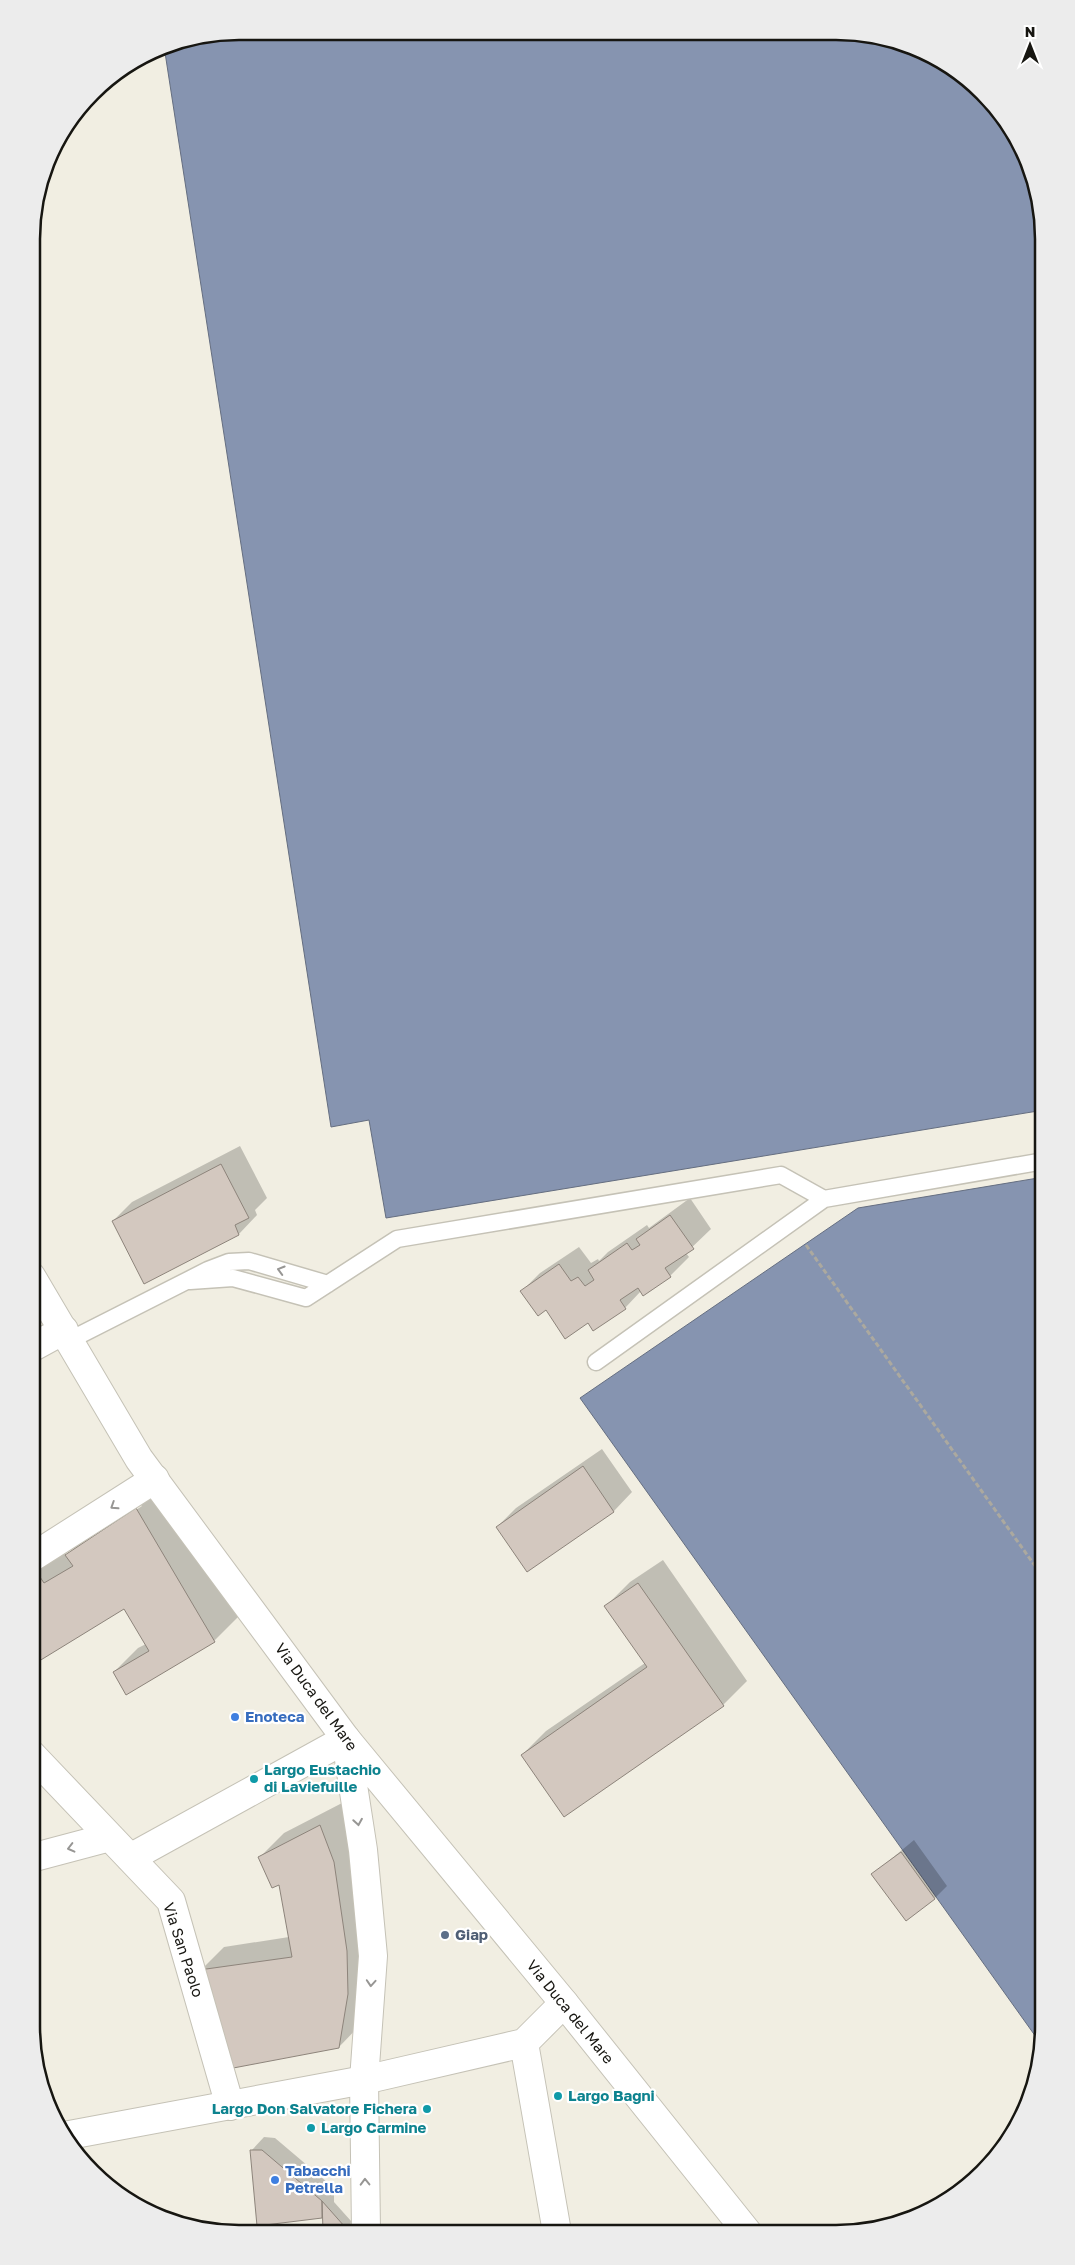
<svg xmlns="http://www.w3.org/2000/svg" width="1075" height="2265" font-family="'Golos Text',sans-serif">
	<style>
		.water { fill: #8694b0; stroke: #656e80 }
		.shadow { fill: #0003; fill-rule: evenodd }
		.building { fill: #d3c8bf; stroke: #8d847b }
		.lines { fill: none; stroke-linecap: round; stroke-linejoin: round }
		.service-casing { stroke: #c5c2b6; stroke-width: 19 }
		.minor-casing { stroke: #c5c2b6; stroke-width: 30 }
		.tertiary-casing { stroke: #c5c2b6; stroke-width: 30 }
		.path { stroke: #aca99f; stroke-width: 3; stroke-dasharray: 5 2.5; stroke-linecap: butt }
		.service { stroke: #fff; stroke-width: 16 }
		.minor { stroke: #fff; stroke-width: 28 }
		.tertiary { stroke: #fff; stroke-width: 28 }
		.oneway { stroke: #979694 }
		.shop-dot { fill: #3f7fe0; stroke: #fff; stroke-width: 2 }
		.culture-dot { fill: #0f9aa8; stroke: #fff; stroke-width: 2 }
		.service-dot { fill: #5c6f8a; stroke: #fff; stroke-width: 2 }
		.labels { text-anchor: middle; stroke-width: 4.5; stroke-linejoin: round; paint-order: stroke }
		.street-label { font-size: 15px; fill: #171611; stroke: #fff }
		.shop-label { font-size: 15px; font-weight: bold; fill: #366cbe; stroke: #fff; text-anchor: start }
		.culture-label { font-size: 15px; font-weight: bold; fill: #0d838f; stroke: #fff; text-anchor: start }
		.service-label { font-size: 15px; font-weight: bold; fill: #4e5e75; stroke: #fff; text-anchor: start }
		.rim { fill: none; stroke: #171611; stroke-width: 2.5 }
	</style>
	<rect width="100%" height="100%" fill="#f1eee2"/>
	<path class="water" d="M 239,31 L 876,35 L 928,53 L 973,83 L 1009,124 L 1037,185 L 1044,239 L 1044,1110 L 386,1218 L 369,1120 L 331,1127 L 164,46 Z
		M 1044,1177 L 1043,2032 L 1036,2037 L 580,1398 L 858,1208 Z"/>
	<path class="shadow" d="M 240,1146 L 267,1198 L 255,1210 L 257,1215 L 239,1234 L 145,1282 L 113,1221 L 132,1202 Z
		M 690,1198 L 711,1229 L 686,1253 L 689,1257 L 670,1276 L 641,1291 L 625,1308 L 588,1321 L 546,1309 L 522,1291 L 540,1273 L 579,1247 L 591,1263 L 598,1259 L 599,1261 L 608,1252 L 647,1225 L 649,1228 Z
		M 602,1449 L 632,1492 L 614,1511 L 528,1571 L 497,1527 L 516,1508 Z
		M 160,1485 L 238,1617 L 214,1641 L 114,1672 L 138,1648 L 146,1644 L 124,1607 L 31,1664 L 31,1569 L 63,1550 L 66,1556 L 91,1531 ZM 140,1504 L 142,1506 L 93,1538 L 93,1535 Z
		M 663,1560 L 747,1681 L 723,1705 L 564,1815 L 522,1755 L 546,1731 L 645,1663 L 606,1606 L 630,1582 Z
		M 344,1802 L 371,1926 L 363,2022 L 339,2047 L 200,1971 L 224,1947 L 289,1937 L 280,1883 L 260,1857 L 284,1833 Z
		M 914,1840 L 947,1886 L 935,1898 L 906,1919 L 873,1874 Z
		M 264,2137 L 275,2138 L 334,2188 L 334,2202 L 351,2221 L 350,2231 L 325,2231 L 324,2214 L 322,2217 L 252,2150 Z"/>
	<path class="building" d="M 221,1164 L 249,1218 L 235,1225 L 239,1235 L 144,1284 L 112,1221 Z
		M 670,1215 L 694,1249 L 665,1268 L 671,1277 L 643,1296 L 638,1288 L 620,1300 L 626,1309 L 593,1331 L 588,1323 L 565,1339 L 546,1310 L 538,1316 L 520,1291 L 559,1264 L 571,1281 L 578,1277 L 585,1286 L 594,1280 L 588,1270 L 627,1243 L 632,1250 L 640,1245 L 636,1239 Z
		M 583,1466 L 614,1512 L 527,1572 L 496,1527 Z
		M 136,1508 L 215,1642 L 126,1695 L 113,1672 L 149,1651 L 124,1609 L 31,1666 L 31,1578 L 38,1574 L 44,1583 L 73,1566 L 65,1555 Z
		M 638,1583 L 724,1706 L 564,1817 L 521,1755 L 647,1667 L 604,1606 Z
		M 320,1825 L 334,1862 L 347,1951 L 348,1994 L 339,2048 L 228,2069 L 199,1970 L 292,1957 L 279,1885 L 272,1888 L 258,1857 Z
		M 901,1852 L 935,1899 L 906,1921 L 871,1874 Z
		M 250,2150 L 262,2150 L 322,2201 L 322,2218 L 257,2226 Z
		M 322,2201 L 345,2227 L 345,2231 L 323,2231 Z"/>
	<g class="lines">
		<g class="service-casing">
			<path id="service" d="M 824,1199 L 1044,1161
				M 190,1281 L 233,1278 L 306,1298 L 397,1239 L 781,1175 L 824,1199 L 596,1362
				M 70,1340 L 208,1270 L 229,1262 L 249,1261 L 328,1284"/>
		</g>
		<g class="minor-casing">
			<path id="minor" d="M 31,1348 L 64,1330
				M 31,1558 L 155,1479
				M 31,1754 L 171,1901 L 230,2106
				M 31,1858 L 110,1837
				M 130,1858 L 346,1739
				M 524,2043 L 557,2232
				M 64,2136 L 364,2080 L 524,2043 L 564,2003"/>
		</g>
		<g class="tertiary-casing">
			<path id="tertiary" d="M 31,1276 L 139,1459 L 346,1739 L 564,2003 L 748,2233
				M 346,1740 L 363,1850 L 373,1956 L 364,2080 L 366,2231"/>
		</g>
		<path class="path" d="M 806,1245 L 1043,1577"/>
		<use href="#service" class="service"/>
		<use href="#minor" class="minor"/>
		<use href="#tertiary" class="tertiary"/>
	</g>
	<defs><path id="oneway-chevron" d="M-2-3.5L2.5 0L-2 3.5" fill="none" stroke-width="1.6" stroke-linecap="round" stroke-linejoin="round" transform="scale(1.25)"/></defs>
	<g class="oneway">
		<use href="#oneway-chevron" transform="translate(281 1270) rotate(-164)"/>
		<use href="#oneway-chevron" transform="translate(114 1506) rotate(147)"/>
		<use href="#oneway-chevron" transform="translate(358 1822) rotate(81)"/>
		<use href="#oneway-chevron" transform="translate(71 1848) rotate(166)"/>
		<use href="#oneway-chevron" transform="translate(371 1983) rotate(94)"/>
		<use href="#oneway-chevron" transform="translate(365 2182) rotate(-91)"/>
	</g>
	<g class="shop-dot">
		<circle cx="235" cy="1717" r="5"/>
		<circle cx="275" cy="2180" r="5"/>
	</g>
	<g class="culture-dot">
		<circle cx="254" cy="1779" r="5"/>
		<circle cx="558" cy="2096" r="5"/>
		<circle cx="427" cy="2109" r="5"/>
		<circle cx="311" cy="2128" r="5"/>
	</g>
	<circle class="service-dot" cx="445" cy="1935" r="5"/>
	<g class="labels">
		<g class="street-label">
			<text transform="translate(316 1697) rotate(54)" y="5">Via Duca del Mare</text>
			<text transform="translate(183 1950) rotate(72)" y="5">Via San Paolo</text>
			<text transform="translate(570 2012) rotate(51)" y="5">Via Duca del Mare</text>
		</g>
		<g class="shop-label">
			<text x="245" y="1722">Enoteca</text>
			<text x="285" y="2176">Tabacchi<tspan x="285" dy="17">Petrella</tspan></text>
		</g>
		<g class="culture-label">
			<text x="264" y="1775">Largo Eustachio<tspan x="264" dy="17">di Laviefuille</tspan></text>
			<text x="568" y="2101">Largo Bagni</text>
			<text x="417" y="2114" text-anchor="end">Largo Don Salvatore Fichera</text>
			<text x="321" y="2133">Largo Carmine</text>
		</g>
		<g class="service-label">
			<text x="455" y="1940">Giap</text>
		</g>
	</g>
	<path d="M0 0H1075V2265H0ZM239 40H836A199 199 0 0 1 1035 239V2026A199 199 0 0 1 836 2225H239A199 199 0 0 1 40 2026V239A199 199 0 0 1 239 40Z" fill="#ececec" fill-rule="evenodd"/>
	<path class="rim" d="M239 40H836A199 199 0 0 1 1035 239V2026A199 199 0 0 1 836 2225H239A199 199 0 0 1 40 2026V239A199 199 0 0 1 239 40Z"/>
	<g transform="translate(1030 45)" stroke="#ffffff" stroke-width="4" paint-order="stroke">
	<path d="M0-4L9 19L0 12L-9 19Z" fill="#171611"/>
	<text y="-8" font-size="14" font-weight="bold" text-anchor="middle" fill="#171611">N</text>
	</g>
</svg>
